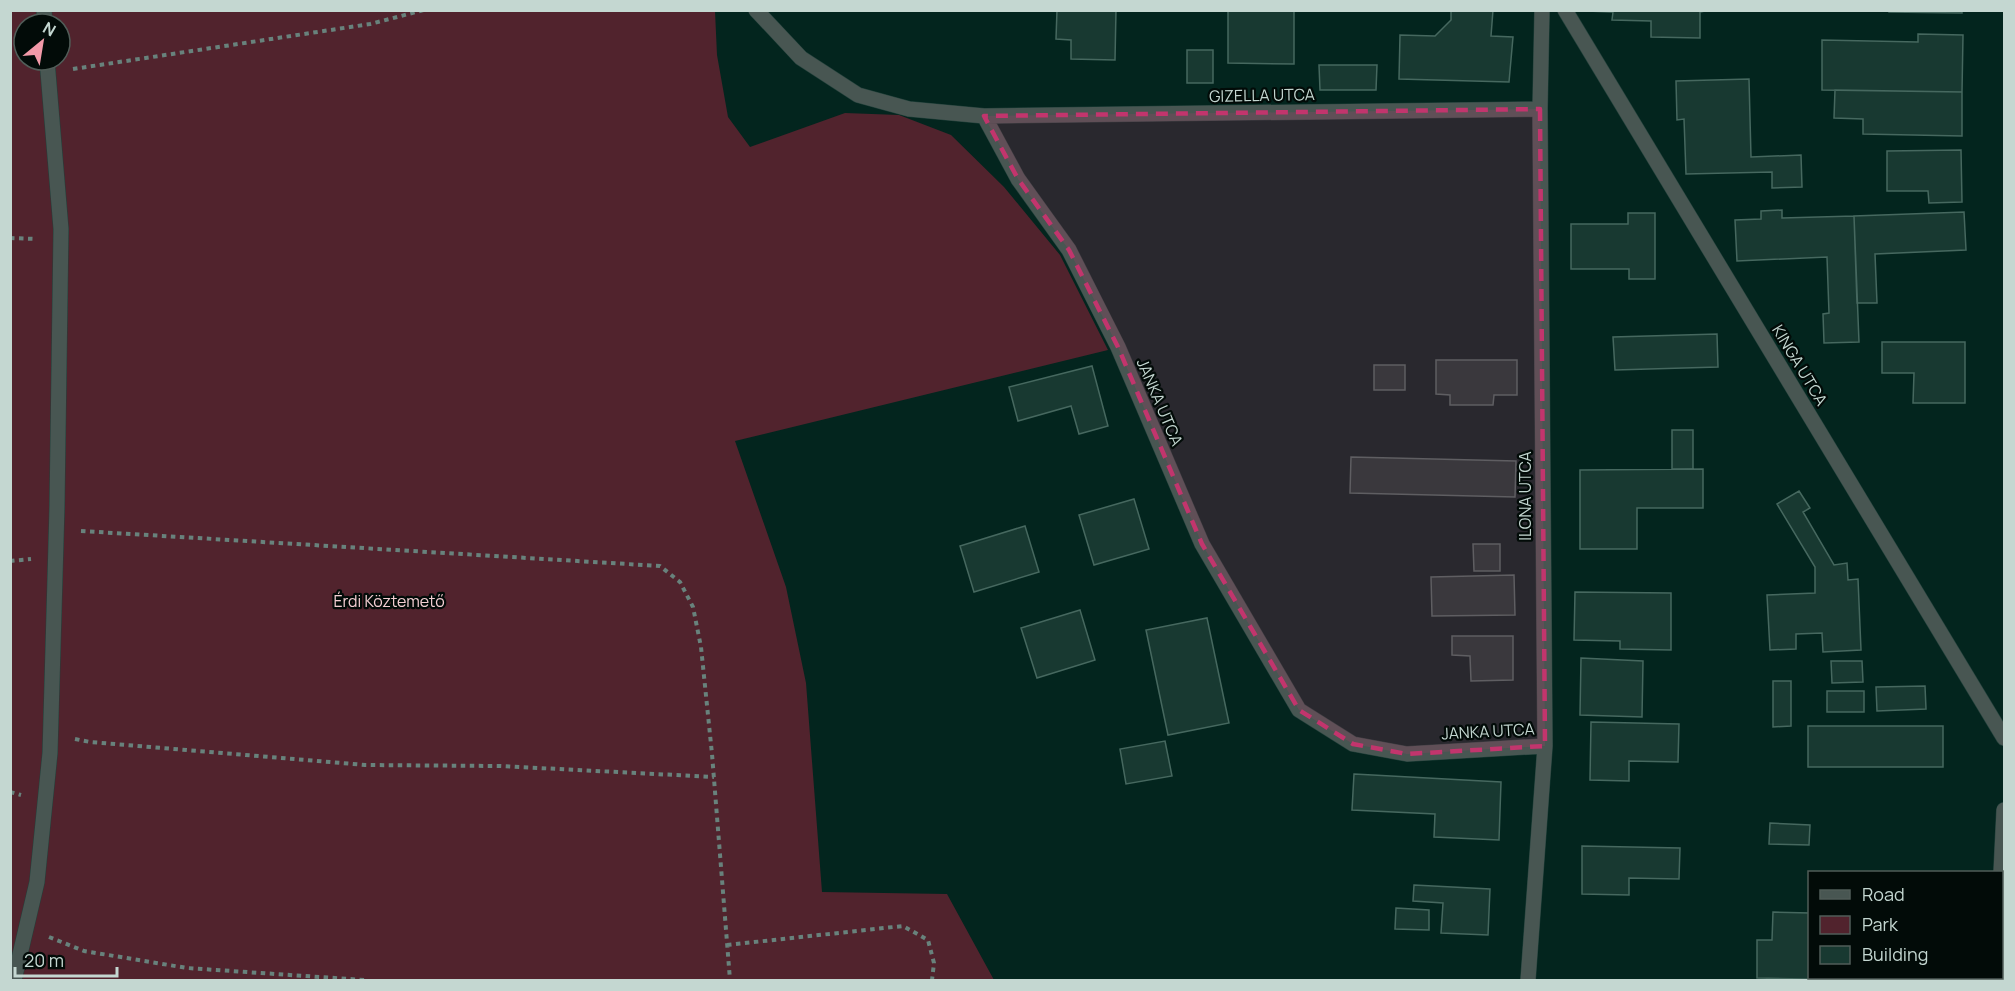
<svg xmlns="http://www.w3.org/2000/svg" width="2015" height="991" font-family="Manrope,sans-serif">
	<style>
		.green { fill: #51232d; fill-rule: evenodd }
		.building { fill: #183931; stroke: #46685f; stroke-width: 1.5 }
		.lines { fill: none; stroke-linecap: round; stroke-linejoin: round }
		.lane-casing { stroke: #22413b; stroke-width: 16 }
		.street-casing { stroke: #22413b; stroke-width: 16 }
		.path { stroke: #68827c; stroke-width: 4; stroke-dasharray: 4.5 4.5; stroke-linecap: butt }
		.lane { stroke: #485652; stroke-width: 15 }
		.street { stroke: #485652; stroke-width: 15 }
		.marked { fill: #c2356d; fill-opacity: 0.2; stroke: #c2356d; stroke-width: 4.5; stroke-dasharray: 12 8; stroke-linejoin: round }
		.labels { text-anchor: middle; stroke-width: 4.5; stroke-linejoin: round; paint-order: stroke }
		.street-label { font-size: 16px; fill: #c4d7d1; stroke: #020b08 }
		.park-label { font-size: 16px; fill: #f4ced3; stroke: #020b08 }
	</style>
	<rect width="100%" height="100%" fill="#03251e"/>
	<path class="green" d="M 10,11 L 715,11 L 717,55 L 728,117 L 750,147 L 845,113 L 899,115 L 951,135 L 1004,187 L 1060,255 L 1108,350 L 735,441 L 786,587 L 806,683 L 822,892 L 947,894 L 994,980 L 11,980 ZM 24,24 L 60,24 L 60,60 L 24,60 Z"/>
	<path class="building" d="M 1057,10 L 1116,10 L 1115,60 L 1071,59 L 1071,40 L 1056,39 Z
		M 1228,10 L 1294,10 L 1294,64 L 1228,63 Z
		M 1451,10 L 1493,10 L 1491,36 L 1513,37 L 1509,82 L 1399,79 L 1400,35 L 1435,36 L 1451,20 Z
		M 1710,10 L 1700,12 L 1700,38 L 1651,37 L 1651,21 L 1612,20 L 1613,12 L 1586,11 Z
		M 1889,10 L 1962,10 L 1962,13 L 1889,12 Z
		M 1918,34 L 1963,35 L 1962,92 L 1822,90 L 1822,40 L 1918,42 Z
		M 1187,50 L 1213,50 L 1213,83 L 1187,83 Z
		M 1319,65 L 1377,65 L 1376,90 L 1320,90 Z
		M 1749,79 L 1751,157 L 1801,155 L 1802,187 L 1772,188 L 1772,172 L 1686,174 L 1684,119 L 1677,120 L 1676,81 Z
		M 1835,90 L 1962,92 L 1962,136 L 1863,134 L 1863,119 L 1834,118 Z
		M 1961,150 L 1962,202 L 1929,203 L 1928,191 L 1887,191 L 1887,151 Z
		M 1782,210 L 1782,218 L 1854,216 L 1859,342 L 1824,343 L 1823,314 L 1829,313 L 1827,257 L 1737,261 L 1735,220 L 1761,219 L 1761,211 Z
		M 1964,212 L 1966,250 L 1875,254 L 1877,303 L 1857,303 L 1854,216 Z
		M 1628,213 L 1655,213 L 1655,279 L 1629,279 L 1629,269 L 1571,269 L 1571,224 L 1628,224 Z
		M 1717,334 L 1718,367 L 1615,370 L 1613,337 Z
		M 1882,342 L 1965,342 L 1965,403 L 1913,403 L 1914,373 L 1882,373 Z
		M 1436,360 L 1517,360 L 1517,395 L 1494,395 L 1493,405 L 1450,405 L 1450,395 L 1436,394 Z
		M 1374,365 L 1405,365 L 1405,390 L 1374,390 Z
		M 1092,366 L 1108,426 L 1079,434 L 1071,406 L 1018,421 L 1009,387 Z
		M 1672,430 L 1693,430 L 1693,469 L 1672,469 Z
		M 1351,457 L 1516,461 L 1515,497 L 1350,493 Z
		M 1703,469 L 1703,508 L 1637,508 L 1637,549 L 1580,549 L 1580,470 Z
		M 1799,491 L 1810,508 L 1803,512 L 1834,565 L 1847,563 L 1848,580 L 1858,579 L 1861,650 L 1823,652 L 1822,633 L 1796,634 L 1796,649 L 1770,650 L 1767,595 L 1815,593 L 1815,567 L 1777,504 Z
		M 1134,499 L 1149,549 L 1094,565 L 1079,515 Z
		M 1025,526 L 1039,572 L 974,592 L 960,546 Z
		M 1473,544 L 1500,544 L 1500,571 L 1474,571 Z
		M 1514,575 L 1515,615 L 1432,616 L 1431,577 Z
		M 1575,592 L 1671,593 L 1671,650 L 1620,649 L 1620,641 L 1574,640 Z
		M 1080,610 L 1095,660 L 1037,678 L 1021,628 Z
		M 1207,618 L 1229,723 L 1168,735 L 1146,630 Z
		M 1452,636 L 1513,636 L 1513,680 L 1471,681 L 1470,656 L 1452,655 Z
		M 1581,658 L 1643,661 L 1642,717 L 1580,715 Z
		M 1831,661 L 1862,661 L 1863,682 L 1832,683 Z
		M 1773,681 L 1791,681 L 1791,726 L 1773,727 Z
		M 1925,686 L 1926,709 L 1877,711 L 1876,687 Z
		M 1827,691 L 1864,691 L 1864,712 L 1827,712 Z
		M 1591,722 L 1679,724 L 1678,762 L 1629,761 L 1629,781 L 1590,780 Z
		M 1808,726 L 1943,726 L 1943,767 L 1808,767 Z
		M 1165,741 L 1172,776 L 1126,784 L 1120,749 Z
		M 1354,774 L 1501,782 L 1499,840 L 1434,837 L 1435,814 L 1352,810 Z
		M 1770,823 L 1810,825 L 1809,845 L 1769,844 Z
		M 1582,846 L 1680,848 L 1679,879 L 1629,878 L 1629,895 L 1582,894 Z
		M 1414,885 L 1490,889 L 1488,935 L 1441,933 L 1443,903 L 1413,901 Z
		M 1396,908 L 1429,910 L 1429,930 L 1395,929 Z
		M 1773,912 L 1810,913 L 1810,978 L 1855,978 L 1855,980 L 1757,978 L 1757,940 L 1772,940 Z
		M 1855,978 L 1966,978 L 1966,980 L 1855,980 Z"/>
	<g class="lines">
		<g class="lane-casing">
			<path id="lane" d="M 44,10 L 45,24
				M 14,980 L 37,882 L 50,753 L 57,507 L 61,229 L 47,60"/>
		</g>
		<g class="street-casing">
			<path id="street" d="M 756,10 L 801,58 L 858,95 L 909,109 L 984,116 L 1018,179 L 1069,250 L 1118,347 L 1202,544 L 1299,710 L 1353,744 L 1407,754 L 1545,746
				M 1565,10 L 2004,738
				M 984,116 L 1540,109
				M 2001,872 L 2004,810
				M 1528,980 L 1545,746 L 1540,109 L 1542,10
				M 1995,980 L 1995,978"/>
		</g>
		<path class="path" d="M 73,69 L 370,24 L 424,10
			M 10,238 L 36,239
			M 81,531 L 660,566 L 680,582 L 693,607 L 701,647 L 712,754 L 730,980
			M 10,561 L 31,559
			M 75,739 L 90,742 L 365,765 L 500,766 L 714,777
			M 10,792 L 21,795
			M 49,937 L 84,951 L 187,968 L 364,980
			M 727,945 L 903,926 L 928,940 L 934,963 L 932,980"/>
		<use href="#lane" class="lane"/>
		<use href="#street" class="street"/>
	</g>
	<path class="marked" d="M 1540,109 L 1545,746 L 1407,754 L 1353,744 L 1299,710 L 1202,544 L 1118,347 L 1069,250 L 1018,179 L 984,116 Z"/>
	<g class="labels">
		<g class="street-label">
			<text transform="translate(1262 95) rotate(-1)" y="6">GIZELLA UTCA</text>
			<text transform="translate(1800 365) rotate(59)" y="6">KINGA UTCA</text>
			<text transform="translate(1160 402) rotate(67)" y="6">JANKA UTCA</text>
			<text transform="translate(1525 496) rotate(-90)" y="6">ILONA UTCA</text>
			<text transform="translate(1488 731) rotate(-3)" y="6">JANKA UTCA</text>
		</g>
		<g class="park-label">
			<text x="389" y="607">Érdi Köztemető</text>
		</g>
	</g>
	<rect width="2015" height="991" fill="none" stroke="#c4d7d1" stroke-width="24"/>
	<rect x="1808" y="871" width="195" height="108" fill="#020b08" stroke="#505d58" stroke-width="1.5"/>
	<rect x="1820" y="890" width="30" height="9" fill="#485652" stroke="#505d58" stroke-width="1.5"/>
	<text x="1862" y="901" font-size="18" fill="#c4d7d1">Road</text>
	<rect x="1820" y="916" width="30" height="18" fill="#51232d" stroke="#505d58" stroke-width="1.5"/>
	<text x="1862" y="931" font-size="18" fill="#c4d7d1">Park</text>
	<rect x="1820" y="946" width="30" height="18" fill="#183931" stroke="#505d58" stroke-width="1.5"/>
	<text x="1862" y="961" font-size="18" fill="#c4d7d1">Building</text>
	<g transform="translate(42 42) rotate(30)"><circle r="28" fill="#020b08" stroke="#505d58" stroke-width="1.5"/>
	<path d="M0-4.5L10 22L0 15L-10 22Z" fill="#f39aa9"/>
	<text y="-9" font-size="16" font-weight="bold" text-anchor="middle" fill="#c4d7d1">N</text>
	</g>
	<path d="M15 967v9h102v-9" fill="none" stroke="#c4d7d1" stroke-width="3"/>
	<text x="24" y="967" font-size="18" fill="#c4d7d1" stroke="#020b08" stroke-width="4.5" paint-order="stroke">20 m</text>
</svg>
